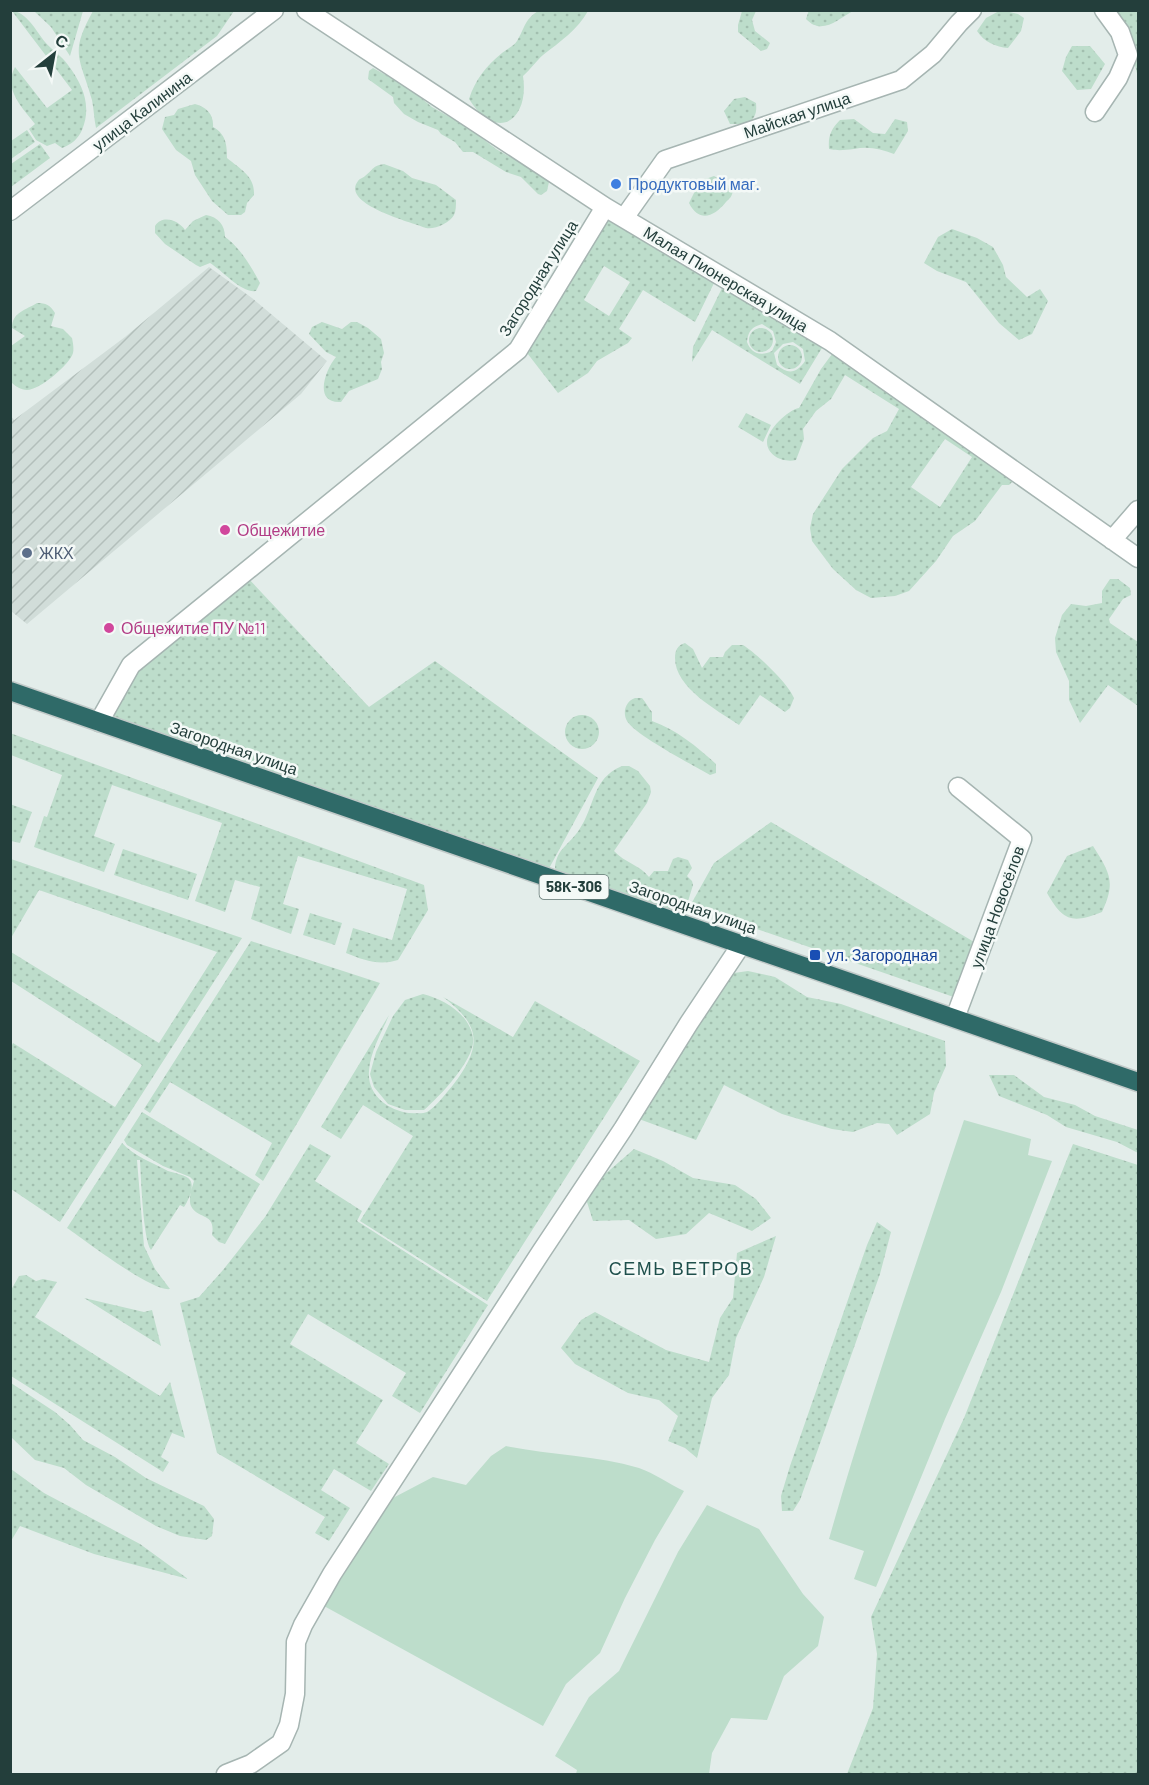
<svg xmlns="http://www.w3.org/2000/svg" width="1149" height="1785" font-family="Barlow,sans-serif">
<defs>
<pattern id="industrial-furrows" width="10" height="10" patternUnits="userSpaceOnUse" patternTransform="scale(1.5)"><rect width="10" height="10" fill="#d1ddd9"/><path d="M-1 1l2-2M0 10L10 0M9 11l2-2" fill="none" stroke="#b3bfbb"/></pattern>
<pattern id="grass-dots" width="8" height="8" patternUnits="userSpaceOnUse" patternTransform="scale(1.5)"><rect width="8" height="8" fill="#bdddcb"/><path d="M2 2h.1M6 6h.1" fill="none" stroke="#a2bfaf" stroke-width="1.8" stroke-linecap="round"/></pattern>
</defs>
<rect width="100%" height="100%" fill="#e3edea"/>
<path fill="url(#industrial-furrows)" d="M209,267L252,298L327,361L301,394L27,624L11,611V416L14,420L125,337Z"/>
<path fill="url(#grass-dots)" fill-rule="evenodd" d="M809,10H853V11C838,19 822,36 806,19Z
M1001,10L1018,14L1024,18L1021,31L1008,48C996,47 984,42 977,31L986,18Z
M12,11C26,11 37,32 45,42C52,50 62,56 68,65C83,85 92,106 82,130C78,139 72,144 62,148L55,143L47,146L36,140L29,129L35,124C22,107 3,89 15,67L47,108L72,90Z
M34,11H83L70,56L51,27Z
M93,11V10L234,11L217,36L96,128C94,119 94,110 92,100C80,57 69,54 93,11Z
M538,11H588C578,29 560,42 543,55C537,60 531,69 523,76C530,121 496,143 469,99C475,80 486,66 502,53C507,49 514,46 517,41C525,28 524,20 538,11Z
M742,11H756L752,20L755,31L770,43L767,49L761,51L738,32V25Z
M1110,11H1138V78L1132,52Z
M1072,46H1090L1105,64L1091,89L1077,90L1062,71L1066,57Z
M373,68L408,87L432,107L469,128L496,149L544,176L549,182L547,191L541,195L538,194L521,177L506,172L473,152H463L455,142L441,134L438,130L418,122L404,114L394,103L393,97L368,79L369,71Z
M745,97L756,103C757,114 755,117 748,124H730L724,111L734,99Z
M195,104C207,107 214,115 213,127C226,134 227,145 227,158C240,169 255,176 254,195L247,203L245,212L241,215H228L212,201L195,175L191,161L176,150L162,129L165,117L174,115L178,109Z
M854,119L873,133L885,134L895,119L907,122L908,131L894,154C881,149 868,146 854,149C844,150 839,151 829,149C828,136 831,129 840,120Z
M27,130L35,142L11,159V141Z
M40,144L50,158L11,187V164Z
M384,164L403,171L412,178L436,185L456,200C456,205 456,211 454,215C450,223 434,230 426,228C411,222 340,204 358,181C360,178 363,178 365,176C374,169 372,166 384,164Z
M714,176L725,182L733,190C732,197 730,198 726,202C714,217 699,223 689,203L700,181Z
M606,213L716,279L695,322L643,290L619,329L632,338L628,343L597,361L588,373L558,393L524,349ZM604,266L630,282L609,316L584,300Z
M206,215C218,217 225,225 225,237C239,246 252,268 260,283L256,291C241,293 223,271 210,263L200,267L196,265L165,244L155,233V226C163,214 179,221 185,230L193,221Z
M952,229L977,238L993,247L1003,265L1006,277L1027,297L1040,289L1048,301L1032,334L1019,340L999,323L966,282L937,271L924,263L938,237Z
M724,284L825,343L800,384L712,330L692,362L693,347ZM762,324L773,331L776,342L772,351C760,357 751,353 747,342C748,331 752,327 762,324ZM793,342L803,349L805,361C797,373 788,375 777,365L774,353L783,344Z
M37,303C46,303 50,305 55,313L51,326L63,329L72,338C73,343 74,348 73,353C70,364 40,390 27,390C21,390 15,386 11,382V346L25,336L12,328C12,312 26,310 37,303Z
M322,322L342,329L351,322H357L368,328L381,339L384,353L381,362L382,369L378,379L349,391L341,402C313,404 325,370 336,357L326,352L309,334L312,327Z
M749 340a12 12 0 1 1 24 0a12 12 0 1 1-24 0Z
M778 357a12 12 0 1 1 24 0a12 12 0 1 1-24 0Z
M835,350L1016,478L1009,485H1002L975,521L953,536L936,561L909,591L895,596L871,598L856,590L833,569L812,541L810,528L813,514L842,469L873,438L887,431L899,409L845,375L831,399L816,411L803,429L804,439L796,460C784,463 767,456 767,442C767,430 788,410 799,408L821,369ZM945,439L972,457L940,507L911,487Z
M746,413L771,425L763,442L738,427Z
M247,577L369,707L435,661L598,778L546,874L105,720L134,667Z
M1110,579H1118L1130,588L1131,595L1123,599L1109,619L1110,623L1138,642V706L1108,685L1080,723L1069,700V681L1056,652L1055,638L1062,615L1071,604L1086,606L1102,603V591Z
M685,643L693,649L702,668L710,657H723L725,652L732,645H743C756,653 788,683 794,698L790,708L785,712L760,695L739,725C717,710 675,688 675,658C675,650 678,645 685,643Z
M635,698H642C646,703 648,707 652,712V721C677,730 696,746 716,764V773L710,775C693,765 635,735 627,721C622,712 626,701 635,698Z
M565 732a17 17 0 1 1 34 0a17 17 0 1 1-34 0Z
M10,733L424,885L428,910L398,960C379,966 363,960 346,953L353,928L392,940L407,889L298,856L283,904L299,909L291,934L251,919L260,887L235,880L225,912L195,901L222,823L112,785L94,836L115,844L104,872L34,847L44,816L47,817L62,775L11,755Z
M622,766H629L638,771L650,786L651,792L647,803L614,851C625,863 640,865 649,877L654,871H668L673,859L678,857L688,860L692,868L687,876L692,881L693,885L685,911L669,910L558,873L555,868C556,849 570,844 579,830C595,807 592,778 622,766Z
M10,804L32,812L20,843L11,841Z
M771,822L986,949L971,1003L690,906L714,863Z
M1093,846C1110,873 1116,882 1102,912C1072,924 1063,921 1047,893L1067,856Z
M123,849L197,874L188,900L114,875Z
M11,859L242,938L60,1222L11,1189V1047L13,1043L115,1107L142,1065L11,981V952L159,1043L217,952L39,890L11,938Z
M310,913L342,923L335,945L303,935Z
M251,941L380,983L263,1181L255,1175L272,1143L170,1082L150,1113L144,1109Z
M748,971L775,977L807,997L841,1004L945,1041L946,1066L934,1093L930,1114L897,1135L889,1124L877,1123L853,1132L832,1129L782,1114L724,1085L696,1140L639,1119L727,974Z
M423,994C443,999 470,1014 473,1038C476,1059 439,1097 424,1110H405L388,1104L374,1087L370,1074L376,1052L393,1016L405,1000Z
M443,997L513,1037L535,1001L640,1061L487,1301L360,1221L413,1136L363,1105L341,1139L321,1127L389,1015C382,1032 370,1052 369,1071C367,1095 388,1110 409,1113C415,1113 423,1114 427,1112C437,1106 446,1093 453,1085C482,1047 482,1026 443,997Z
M989,1075H1014L1044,1097L1075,1105L1095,1116L1138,1130V1153L1117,1142L1066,1127L1047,1115L999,1096Z
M142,1112L260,1184L225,1244L219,1242L212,1235C216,1212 198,1220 191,1206C188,1199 192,1188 194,1181L190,1177L163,1166L127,1145L124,1140Z
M122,1143C134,1156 153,1163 168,1171C174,1173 187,1175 190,1180C195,1187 188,1201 184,1207L180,1205L151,1250C143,1240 141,1177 140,1160H137L144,1246L155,1269L170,1289C152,1292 86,1241 67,1228Z
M310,1144L331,1156L315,1181L362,1211L357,1221L488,1305L420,1413L392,1396L406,1373L308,1314L290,1344L383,1400L356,1443L389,1464L371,1491L334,1469L321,1490L350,1508L329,1541L315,1533L325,1517L217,1453L180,1303L199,1297L223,1270L265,1217Z
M1073,1144L1138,1165V1774H847L873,1708L877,1654L871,1617L964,1418Z
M634,1149L663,1161L693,1178L735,1185L756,1199L771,1218L752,1231L709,1213L686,1234L656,1239L629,1220L593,1221L586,1199L596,1182Z
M877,1222L891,1232L880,1274L800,1500L793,1511H782L781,1496L790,1466L867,1245Z
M776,1236L764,1277L736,1338L729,1375L712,1398L697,1458L685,1448L668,1441L678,1416L659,1400L628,1393L575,1364L561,1348L581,1320L595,1312L666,1350L709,1362L720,1318L733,1298L737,1253Z
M26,1275L36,1281L43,1279L57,1282L35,1317L160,1396L170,1382L185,1438L172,1433L161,1457L169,1462L163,1472L11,1376V1290L19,1276Z
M84,1298L144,1312L152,1310L161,1346Z
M11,1383L55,1412L70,1425L83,1440L115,1457L146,1478L204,1506L214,1519L212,1536L206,1540L180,1536L156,1526L86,1485L64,1468L35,1460L11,1437Z
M11,1469L44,1493L140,1544L188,1579L94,1554L20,1526L11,1541Z"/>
<path fill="#bdddcb" d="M964,1120L1031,1139L1028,1155L1052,1161L1001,1292L945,1419L876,1587L854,1579L864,1551L829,1539C869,1398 918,1259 964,1120Z
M506,1446C550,1455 596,1455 639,1468C654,1473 669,1484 684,1491L655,1540L625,1598L600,1653L566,1684L543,1726L324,1606L391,1499L433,1477L466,1485L491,1456Z
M707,1505L759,1529L803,1594L824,1617L818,1646L784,1676L767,1720L731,1718L712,1753L709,1774H576L577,1770L555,1756L589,1697L619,1671L678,1552Z"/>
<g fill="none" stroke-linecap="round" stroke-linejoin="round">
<defs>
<path id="minor" d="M306,10L605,207L830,341L1138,558
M1095,112L1118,78L1128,55L1120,32L1104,10
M10,211L274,10
M624,218L665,160L901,80L933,54L959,23L972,10
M1112,540L1138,510
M99,722L131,665L518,350L605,207
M955,1018L1022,839L958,787
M226,1774L251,1764L281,1743L289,1725L295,1694L296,1642L303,1625L332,1574L541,1252L623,1129L689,1023L741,945"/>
<path id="highway" d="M10,691L1138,1082"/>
</defs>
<use href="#minor" stroke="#a6b5b2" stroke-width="21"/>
<use href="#highway" stroke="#c1c9c8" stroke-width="21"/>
<use href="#minor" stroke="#fff" stroke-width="18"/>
<use href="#highway" stroke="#2f6a68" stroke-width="18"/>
</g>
<circle fill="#3f7fe0" stroke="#f4f9f7" stroke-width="2" cx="616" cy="184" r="6"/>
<g fill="#d1479c" stroke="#f4f9f7" stroke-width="2">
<circle cx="225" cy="530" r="6"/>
<circle cx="109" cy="628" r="6"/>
</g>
<circle fill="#5c6f8a" stroke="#f4f9f7" stroke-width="2" cx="27" cy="553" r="6"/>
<rect fill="#1a4fb4" stroke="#f4f9f7" stroke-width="2" x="809" y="949" width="12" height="12" rx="3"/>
<g text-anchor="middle" stroke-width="5" stroke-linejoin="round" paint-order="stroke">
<rect fill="#f4f9f7" stroke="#627673" stroke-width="1.5" x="539.5" y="875" width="69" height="24" rx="4.5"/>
<g font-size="15" font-weight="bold" fill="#233e3b">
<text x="574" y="892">58К-306</text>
</g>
<g font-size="16" fill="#233e3b" stroke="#f4f9f7">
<text transform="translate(142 111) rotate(-37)" y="6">улица Калинина</text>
<text transform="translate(797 115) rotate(-19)" y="6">Майская улица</text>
<text transform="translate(538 278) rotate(-58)" y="6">Загородная улица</text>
<text transform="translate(726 279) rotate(31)" y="6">Малая Пионерская улица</text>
<text transform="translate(234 748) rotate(19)" y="6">Загородная улица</text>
<text transform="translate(693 907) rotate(19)" y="6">Загородная улица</text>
<text transform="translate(997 907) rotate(-70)" y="6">улица Новосёлов</text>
</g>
<g font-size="16" fill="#366cbe" stroke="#f4f9f7" text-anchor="start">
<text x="628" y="190">Продуктовый маг.</text>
</g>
<g font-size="16" fill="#b23c85" stroke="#f4f9f7" text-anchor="start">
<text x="237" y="536">Общежитие</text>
<text x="121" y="634">Общежитие ПУ №11</text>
</g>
<g font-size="16" fill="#4e5e75" stroke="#f4f9f7" text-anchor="start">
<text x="39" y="559">ЖКХ</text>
</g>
<g font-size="16" fill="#164399" stroke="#f4f9f7" text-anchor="start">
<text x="827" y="961">ул. Загородная</text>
</g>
<g font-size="18" letter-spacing="1.5" fill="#1f504c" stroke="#f4f9f7">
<text x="681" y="1275">СЕМЬ ВЕТРОВ</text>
</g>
</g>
<rect width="1149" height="1785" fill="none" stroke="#233e3b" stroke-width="24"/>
<g transform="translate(54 54) rotate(31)" stroke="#f4f9f7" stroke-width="4.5" paint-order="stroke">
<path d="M0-4.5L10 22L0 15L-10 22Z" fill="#233e3b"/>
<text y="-9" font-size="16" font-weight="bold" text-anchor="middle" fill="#233e3b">С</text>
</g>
</svg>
